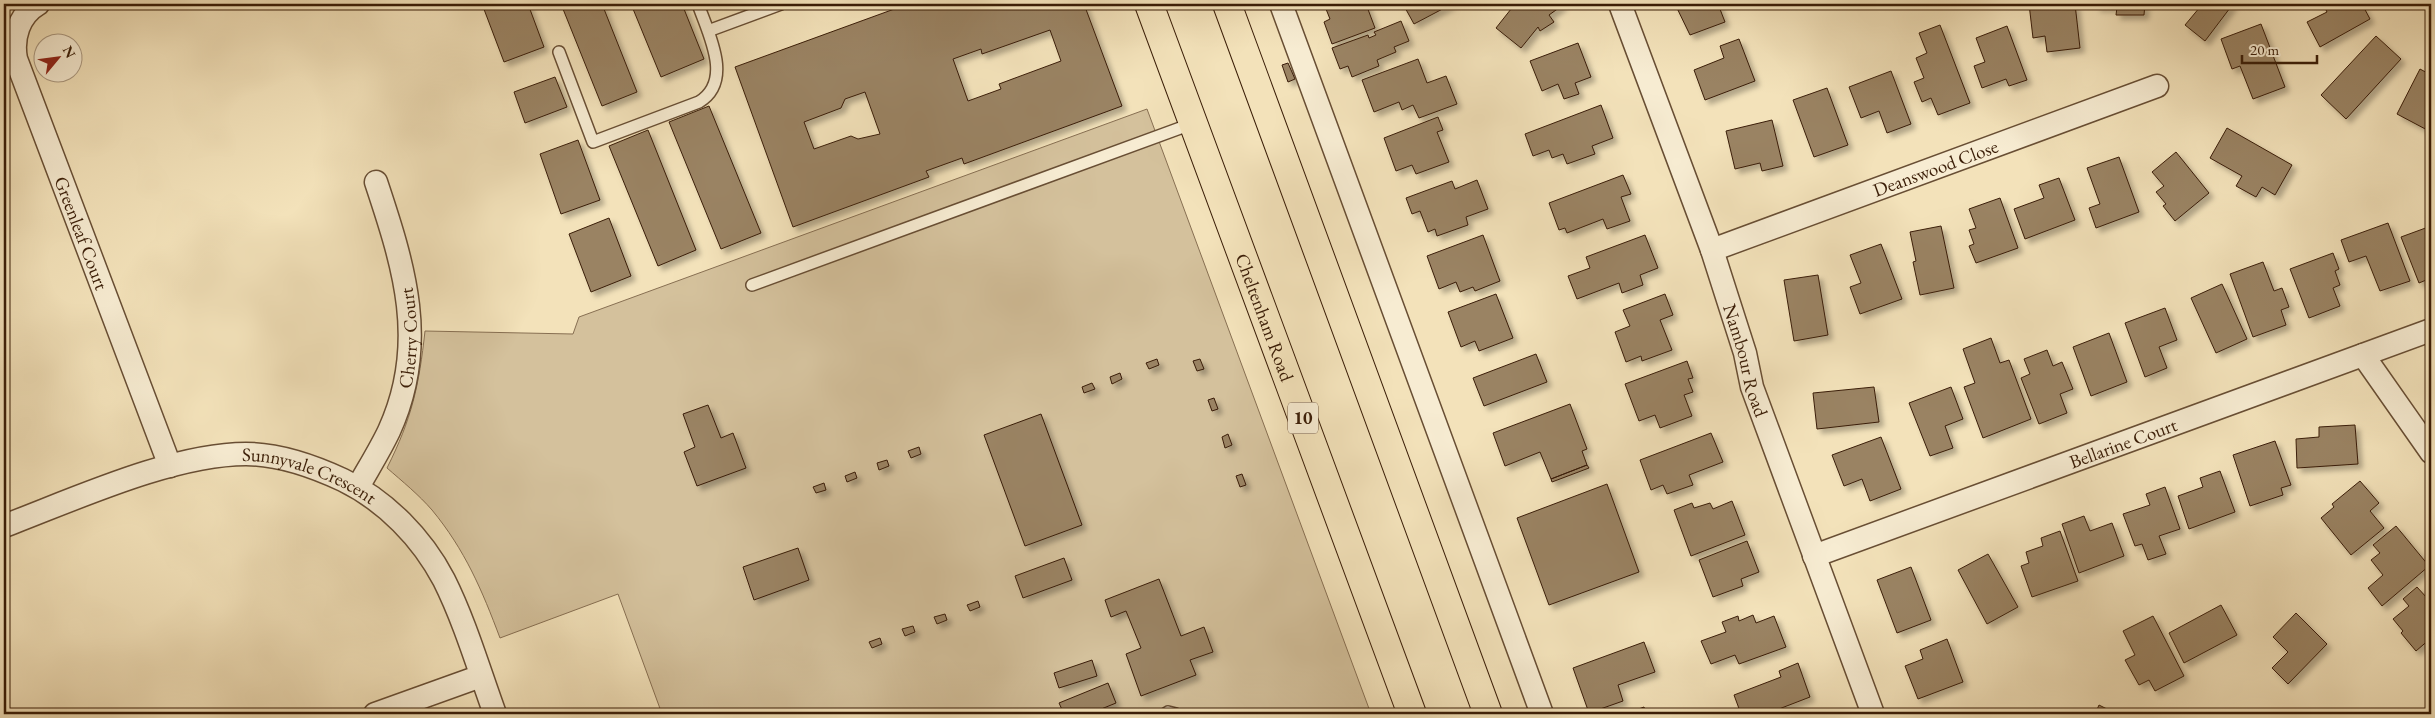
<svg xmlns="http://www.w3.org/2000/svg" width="2435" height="718" font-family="'EB Garamond',serif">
<defs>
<filter id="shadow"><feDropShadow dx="4.5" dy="4.5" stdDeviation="2.5" flood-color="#0004"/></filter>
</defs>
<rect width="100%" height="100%" fill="#f3e2ba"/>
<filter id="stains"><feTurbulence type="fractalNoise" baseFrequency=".004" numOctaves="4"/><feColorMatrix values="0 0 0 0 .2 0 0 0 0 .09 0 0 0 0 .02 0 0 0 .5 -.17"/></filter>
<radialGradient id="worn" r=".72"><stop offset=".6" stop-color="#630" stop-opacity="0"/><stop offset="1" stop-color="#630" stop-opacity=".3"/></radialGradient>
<path fill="#d4c19c" stroke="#876f52" d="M1147,109L1371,714H662L618,594L500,638C482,590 465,550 432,510C419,495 402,481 387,468C412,418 419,386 425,331L573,334L579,317Z"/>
<path fill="#9a8364" stroke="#3a1d07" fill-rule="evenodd" filter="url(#shadow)" d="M482,4H528L544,47L504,62Z
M561,4H602L637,92L602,106Z
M631,4H682L704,59L661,77Z
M908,4H1084L1122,106L964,164L962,158L926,171L929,177L793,227L735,67ZM1050,30L1061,61L999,84L1001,89L968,101L953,59L981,49L982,54ZM865,92L880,134L858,139L851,136L814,149L804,122L841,108L845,99Z
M1340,4H1366L1375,28L1332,44L1324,22L1330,19L1326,9Z
M1403,4H1452L1414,24Z
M1515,4H1562L1563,5L1549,15L1554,22L1540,31L1538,27L1521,48L1496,28Z
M1675,4H1718L1725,22L1690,35Z
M2029,4H2075L2080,48L2047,52L2045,36L2033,38Z
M2096,4H2145L2144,15H2116L2117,7H2096Z
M2196,4H2233L2205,41L2185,25L2200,7Z
M2323,4H2362L2370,19L2320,47L2307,22L2327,12Z
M1401,21L1409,41L1394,47L1396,52L1377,60L1379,66L1352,77L1348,66L1340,69L1332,48L1368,35L1369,38L1376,35L1374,32Z
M2261,24L2285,87L2253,99L2240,66L2232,69L2221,39Z
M1940,25L1970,103L1938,115L1931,98L1922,102L1914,82L1924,78L1916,58L1927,53L1919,33Z
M2007,26L2027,80L2009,86L2006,79L1982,88L1974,66L1985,62L1976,38Z
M2376,36L2401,59L2346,119L2321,95Z
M1739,39L1755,81L1705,100L1694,70L1724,58L1720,46Z
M1578,43L1591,77L1575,83L1579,94L1564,99L1558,84L1542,91L1530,61Z
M1418,59L1427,83L1446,76L1457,104L1419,118L1413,105L1402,110L1399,102L1374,112L1362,80Z
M1288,63L1295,79L1288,82L1282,65Z
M2420,69L2431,75V132L2397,114Z
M1891,71L1911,124L1887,133L1879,111L1861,118L1849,87Z
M555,77L567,107L525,123L514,92Z
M1827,88L1848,145L1814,157L1793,100Z
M1601,105L1613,138L1592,146L1595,154L1567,164L1563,154L1552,158L1549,150L1533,156L1525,134Z
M709,106L761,233L721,249L669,122Z
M1438,117L1443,130L1437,132L1449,162L1416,174L1412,165L1396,171L1384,138Z
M1772,120L1783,166L1762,171L1760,163L1735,169L1726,131Z
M2227,128L2292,165L2275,195L2262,187L2256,197L2236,186L2242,176L2210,158Z
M648,130L696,250L658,266L609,146Z
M578,140L600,200L561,214L540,154Z
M2176,152L2209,193L2175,221L2163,206L2166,204L2156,192L2164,186L2152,172Z
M2119,157L2139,212L2096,228L2089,208L2100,204L2087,168Z
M1623,175L1631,194L1621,197L1630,221L1607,229L1603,219L1567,233L1565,228L1559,230L1549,203Z
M2059,178L2075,220L2025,239L2014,209L2044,198L2039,185Z
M1477,180L1488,209L1466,217L1468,225L1437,236L1435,229L1428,232L1420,211L1412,214L1406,198L1452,181L1455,189Z
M2000,198L2018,248L1976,263L1969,246L1974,244L1969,230L1976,228L1969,209Z
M609,218L631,276L591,292L569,234Z
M2388,223L2410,281L2380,291L2366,256L2349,262L2341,240Z
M1941,226L1954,288L1920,295L1913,262L1916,261L1910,232Z
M2431,226V278L2419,283L2401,237Z
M1483,235L1500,281L1475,291L1473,287L1460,292L1456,282L1439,289L1427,256Z
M1645,235L1658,268L1640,275L1643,285L1622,293L1619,283L1577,299L1568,276L1590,268L1586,257Z
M1881,244L1902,299L1860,314L1850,287L1861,283L1850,255Z
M2333,253L2339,269L2335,271L2340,285L2333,288L2340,306L2309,318L2290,269Z
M2263,262L2274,291L2282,288L2289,307L2281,310L2286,325L2253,337L2230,274Z
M1818,275L1828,335L1794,341L1784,280Z
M2222,284L2247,339L2216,353L2191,298Z
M1496,294L1513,338L1479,351L1475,341L1461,347L1448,312Z
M1665,294L1673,315L1660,320L1672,350L1642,361L1641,356L1626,362L1615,332L1630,326L1623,310Z
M2165,308L2177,340L2159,347L2167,368L2145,377L2125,323Z
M2109,333L2127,382L2091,396L2073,347Z
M1991,338L2000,363L2009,360L2031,419L1983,438L1964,387L1975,383L1963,349Z
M2047,350L2053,366L2062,362L2073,389L2060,394L2067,413L2039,424L2021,378L2030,374L2024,359Z
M1536,354L1547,382L1484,406L1473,378Z
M1157,359L1159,365L1149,369L1146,363Z
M1200,359L1204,369L1197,371L1193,361Z
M1687,361L1693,378L1688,379L1693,392L1684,395L1692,416L1660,428L1655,415L1639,421L1625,384Z
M1120,373L1122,379L1112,384L1110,377Z
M1092,383L1095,389L1084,393L1082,387Z
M1874,387L1879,422L1817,429L1813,393Z
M1951,387L1963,419L1945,426L1953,448L1930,456L1909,403Z
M1214,398L1218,409L1212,411L1208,400Z
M1570,404L1587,449L1582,451L1587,465L1551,479L1540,452L1505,466L1493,433Z
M708,405L721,438L733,433L746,468L697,486L684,452L695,447L683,414Z
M1041,414L1082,525L1025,546L984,435Z
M2355,425L2358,464L2297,468L2296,439L2319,437V427Z
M1711,433L1723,462L1689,475L1693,485L1667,494L1663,485L1651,490L1640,460Z
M1228,434L1232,445L1225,448L1222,437Z
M1881,437L1901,489L1870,501L1862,479L1844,486L1832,455Z
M2275,441L2291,485L2281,488L2283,495L2250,506L2233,455Z
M919,447L921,454L911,458L908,451Z
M887,460L889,466L879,470L877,463Z
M1587,465L1589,468L1552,482L1551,479Z
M2220,471L2235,512L2189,529L2178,496L2203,487L2200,478Z
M855,472L857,478L847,482L845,476Z
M1242,474L1246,485L1240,487L1236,476Z
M2360,481L2379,503L2370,511L2384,528L2351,555L2321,518L2334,507L2332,504Z
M824,483L826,490L816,493L813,487Z
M1607,484L1639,572L1549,605L1517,518Z
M2165,487L2180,529L2159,536L2166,554L2148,560L2142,544L2135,546L2123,514L2150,505L2146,494Z
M1732,501L1745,535L1691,556L1674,510L1692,503L1694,508L1710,503L1713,509Z
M2084,516L2090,531L2112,523L2124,556L2079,573L2062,524Z
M2396,526L2429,566L2382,606L2368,588L2383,575L2371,560L2380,553L2373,545Z
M2060,531L2078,581L2032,597L2021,566L2029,563L2026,552L2043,546L2041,538Z
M1747,541L1759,572L1741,579L1743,586L1713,597L1699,560Z
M798,548L809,580L754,600L743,567Z
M1988,554L2018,607L1987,624L1958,570Z
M1064,558L1072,580L1023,598L1015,576Z
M1911,567L1931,620L1897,633L1877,580Z
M1159,579L1181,636L1204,627L1213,652L1190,660L1196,675L1141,696L1126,654L1141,648L1126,611L1111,617L1105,600Z
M2417,587L2427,598L2431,594V638L2416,651L2401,633L2403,631L2393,619L2409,606L2403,599Z
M978,601L980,607L970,611L967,605Z
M2221,605L2237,635L2184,663L2169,633Z
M2296,613L2327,644L2288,684L2272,668L2288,652L2273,637Z
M945,614L947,620L937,624L934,617Z
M1753,615L1756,623L1774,616L1786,647L1739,664L1735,655L1711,664L1701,641L1726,632L1722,622L1738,616L1739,621Z
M2153,616L2184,676L2155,691L2149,680L2139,685L2125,660L2135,655L2123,631Z
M913,626L915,632L905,636L902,629Z
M880,638L882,644L872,648L869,642Z
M1947,639L1963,682L1918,699L1905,666L1923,659L1920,650Z
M1644,642L1655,672L1618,685L1623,701L1589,713L1573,668Z
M1092,660L1097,676L1059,688L1054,673Z
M1798,663L1810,697L1766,714H1741L1734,695L1781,677L1779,671Z
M1108,683L1116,703L1089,714H1064L1059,703Z
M2099,705L2117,714H2095Z
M1644,707L1647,714H1625Z"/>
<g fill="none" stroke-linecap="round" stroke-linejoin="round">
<defs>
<path id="lane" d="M708,31L781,4
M559,52L593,142L699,102C734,81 708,33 698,4
M752,285L1194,123
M1165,714L1168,712L1176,714"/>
<g id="street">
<path id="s1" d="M38,4C19,15 12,38 16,59L170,466"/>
<path d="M1281,4L1542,714"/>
<path id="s2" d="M1620,4L1712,250L1745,353L1752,387L1873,714"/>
<path id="s3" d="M1712,250L2157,86"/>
<path d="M2363,355L2431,452"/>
<path id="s4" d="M358,487C368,469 380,450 389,431C429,344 404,266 376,182"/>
<path id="s5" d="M4,526C73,500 172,454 246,454C280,454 313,466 343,480C386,501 422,538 444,580C465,622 479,670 495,714"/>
<path id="s6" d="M1814,556L2431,330"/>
<path d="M375,714L481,676"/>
</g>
<g id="primary">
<path id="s7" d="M1149,4L1412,714"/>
<path d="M1227,4L1488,714"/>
</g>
</defs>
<use href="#lane" stroke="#684e34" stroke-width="14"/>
<use href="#street" stroke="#684e34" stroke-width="25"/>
<use href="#primary" stroke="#3a1d07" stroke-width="30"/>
<use href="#lane" stroke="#f7ecd2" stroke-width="11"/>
<use href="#street" stroke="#f7ecd2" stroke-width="22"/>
<use href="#primary" stroke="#f3e2ba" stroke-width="28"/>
</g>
<g text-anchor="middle" stroke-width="4" stroke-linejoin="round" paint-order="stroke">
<rect fill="#f7ecd2" stroke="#735b44" stroke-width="1" x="1288" y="402.5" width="30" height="31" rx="4"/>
<g font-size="18" font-weight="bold" fill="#3a1d07">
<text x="1303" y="424">10</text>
</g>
<g font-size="19" fill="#3a1d07" stroke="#f7ecd2">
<text dy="7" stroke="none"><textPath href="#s3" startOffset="238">Deanswood Close</textPath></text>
<text dy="7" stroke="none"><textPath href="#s1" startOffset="249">Greenleaf Court</textPath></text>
<text dy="7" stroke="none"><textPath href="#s7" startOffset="334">Cheltenham Road</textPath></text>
<text dy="7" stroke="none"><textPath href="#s4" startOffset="160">Cherry Court</textPath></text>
<text dy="7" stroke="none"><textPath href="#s2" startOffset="378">Nambour Road</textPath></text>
<text dy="7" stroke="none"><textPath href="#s6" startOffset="329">Bellarine Court</textPath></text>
<text dy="7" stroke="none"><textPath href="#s5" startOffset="321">Sunnyvale Crescent</textPath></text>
</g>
</g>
<rect width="2435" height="718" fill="none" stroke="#f3e2ba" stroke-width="20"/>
<rect x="5" y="5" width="2425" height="708" fill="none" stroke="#3a1d07" stroke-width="2.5"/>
<rect x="10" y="10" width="2415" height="698" fill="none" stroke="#3a1d07"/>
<g transform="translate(58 58) rotate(61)"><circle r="24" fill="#f7ecd2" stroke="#ab9981"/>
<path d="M0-4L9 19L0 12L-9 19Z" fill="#8f2418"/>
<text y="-8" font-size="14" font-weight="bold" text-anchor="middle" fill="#3a1d07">N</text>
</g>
<path d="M2242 55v8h75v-8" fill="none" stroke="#3a1d07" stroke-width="2.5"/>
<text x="2250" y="55" font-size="15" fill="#3a1d07" stroke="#f7ecd2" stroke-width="4" paint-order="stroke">20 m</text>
<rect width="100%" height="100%" filter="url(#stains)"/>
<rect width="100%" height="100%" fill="url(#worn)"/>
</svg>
